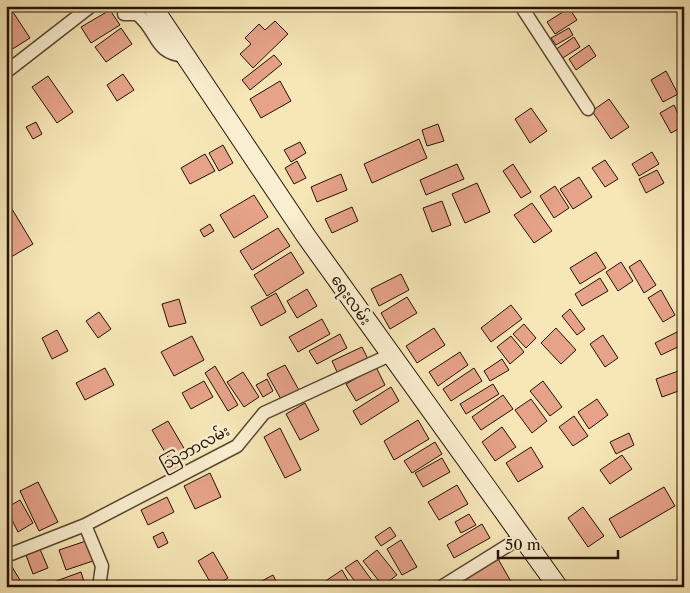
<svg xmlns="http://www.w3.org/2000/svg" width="690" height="593" font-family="'Libre Caslon Text','Noto Sans Myanmar',serif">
<rect width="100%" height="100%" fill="#f7e7b7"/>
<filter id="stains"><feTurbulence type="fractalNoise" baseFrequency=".004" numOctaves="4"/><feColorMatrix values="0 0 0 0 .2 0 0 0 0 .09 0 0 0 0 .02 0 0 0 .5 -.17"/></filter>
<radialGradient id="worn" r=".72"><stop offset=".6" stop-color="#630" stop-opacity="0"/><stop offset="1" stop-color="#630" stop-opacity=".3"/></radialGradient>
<path fill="#e6a389" stroke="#251200" d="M6,6H9L30,38L6,53Z
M569,8L577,20L555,34L547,22Z
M110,10L120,25L91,43L81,27Z
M275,21L288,34L253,68L240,54L251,44L245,38L259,24L265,30Z
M121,28L132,44L106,62L95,47Z
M569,28L573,35L556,45L551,38Z
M574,37L580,47L558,61L552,52Z
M589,45L596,56L576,70L569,59Z
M274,55L282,64L250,90L242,80Z
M666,71L678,94L663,102L651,80Z
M123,74L134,90L117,101L107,85Z
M48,76L73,112L57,123L32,87Z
M280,81L291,101L261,118L250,99Z
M609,99L629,127L611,139L592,111Z
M674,105L684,126L671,133L660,113Z
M531,108L547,131L530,143L515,119Z
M36,122L42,134L33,139L26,127Z
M438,124L444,141L427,146L422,130Z
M419,139L427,158L372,183L364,164Z
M300,142L306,153L291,162L284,150Z
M223,145L233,163L219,171L209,153Z
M652,152L659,164L639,176L632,164Z
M205,154L215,171L190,184L181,168Z
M605,160L618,179L605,187L592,168Z
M297,161L306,178L294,184L285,168Z
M457,164L464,179L426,195L420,180Z
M513,164L531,192L521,198L503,171Z
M657,170L664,183L646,193L639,179Z
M341,174L347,190L317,202L311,187Z
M579,177L592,197L573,209L560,189Z
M477,183L490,212L465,223L452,194Z
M555,186L569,208L554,218L540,196Z
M254,195L268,217L234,238L220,215Z
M6,199L33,244L6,260Z
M442,201L451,225L432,232L423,208Z
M532,203L552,231L534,243L514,215Z
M352,207L358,221L332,233L325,219Z
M210,224L214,231L204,237L200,230Z
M278,228L290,246L252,270L240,251Z
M291,252L304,273L267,296L254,275Z
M596,252L606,268L580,284L570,268Z
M640,260L656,285L644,293L629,267Z
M621,262L633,281L618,291L606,272Z
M401,274L409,290L379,306L371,289Z
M600,278L608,291L582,306L575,294Z
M307,289L317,306L297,318L287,301Z
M661,290L675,315L663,322L648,298Z
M276,293L286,312L261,326L251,307Z
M407,297L417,313L390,329L381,313Z
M179,299L186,323L169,327L162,304Z
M511,305L522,319L491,342L481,328Z
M570,309L585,329L577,335L562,316Z
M99,312L111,329L98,338L86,321Z
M322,319L330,334L298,352L289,337Z
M524,324L536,338L526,348L513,334Z
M434,328L445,345L417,363L406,346Z
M556,328L576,350L561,364L541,343Z
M57,330L68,351L52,359L42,338Z
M679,331L684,344L661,355L655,343Z
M340,334L347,348L317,364L309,351Z
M603,335L618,358L605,367L590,344Z
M192,336L204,360L174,376L161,352Z
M511,336L524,352L510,364L497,347Z
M362,347L368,359L338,374L332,361Z
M460,352L468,365L438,386L429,372Z
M502,359L509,370L490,381L484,371Z
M285,365L300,392L282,401L267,374Z
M215,366L238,405L228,411L205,373Z
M376,367L385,385L356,401L346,384Z
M105,368L114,385L85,400L76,383Z
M474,368L482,381L451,401L443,389Z
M684,369V389L662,397L656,379Z
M243,372L259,397L244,407L227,382Z
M267,379L273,391L263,397L256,385Z
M204,381L213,397L191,409L182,393Z
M543,381L562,407L550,416L530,391Z
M493,384L499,394L466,414L460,404Z
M391,387L399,401L361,425L353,411Z
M503,395L513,409L481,430L472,417Z
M531,399L547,421L532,433L515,410Z
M597,399L608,415L589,429L578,412Z
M305,403L319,430L300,440L286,414Z
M574,416L588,436L573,446L559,427Z
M418,420L429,439L394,460L384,441Z
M168,421L185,450L169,459L152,430Z
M502,427L516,447L495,461L482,442Z
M280,428L301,470L285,478L264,437Z
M629,433L634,445L616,454L610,442Z
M435,442L442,454L412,473L404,461Z
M531,447L543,467L518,482L506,463Z
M622,455L632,469L610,484L600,470Z
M180,457L191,476L175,486L164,467Z
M442,458L450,472L423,487L415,473Z
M210,473L221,497L195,509L184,486Z
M38,482L58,522L39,531L20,491Z
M457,485L468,504L439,520L428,502Z
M664,487L675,506L620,538L609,519Z
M167,497L174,512L148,525L141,510Z
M20,500L33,523L18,532L6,508Z
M583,507L604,536L588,547L568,518Z
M469,514L476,525L461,533L455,522Z
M482,524L490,538L454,558L447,545Z
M390,527L396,536L381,546L375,537Z
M163,532L168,543L158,548L153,537Z
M401,540L417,567L402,575L387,549Z
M86,541L93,561L66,570L59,550Z
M40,549L48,568L33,574L26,555Z
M377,550L397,575L383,586L363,561Z
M213,552L228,578L213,587L198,561Z
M497,557L514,587H445Z
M357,560L376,586L374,587H359L345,568Z
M9,562L20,580L6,587V564Z
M342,570L352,587H327L324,582Z
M81,572L85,585L49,587L48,584Z
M273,575L279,587H260L258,583Z
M684,578V587H661Z"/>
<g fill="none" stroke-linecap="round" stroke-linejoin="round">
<defs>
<path id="street" d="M521,6L588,109
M124,14H137C159,31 153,54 186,56
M6,72L91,6
M85,525L102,566L99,587
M6,556L85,525L237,446L264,413L390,355
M441,587L523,536"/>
<path id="secondary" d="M152,6L306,236L558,587"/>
</defs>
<use href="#street" stroke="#5a472e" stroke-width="15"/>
<use href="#secondary" stroke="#251200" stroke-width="21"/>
<use href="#street" stroke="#faefd0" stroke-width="12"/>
<use href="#secondary" stroke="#faefd0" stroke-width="19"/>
</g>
<g text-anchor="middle" stroke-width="5" stroke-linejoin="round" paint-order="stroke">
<g font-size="15" fill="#251200" stroke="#faefd0">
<text transform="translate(351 300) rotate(55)" y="5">ရေးလမ်း</text>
<text transform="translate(195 448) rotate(-29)" y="5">သြဘာလမ်း</text>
</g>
</g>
<rect width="690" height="593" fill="none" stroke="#f7e7b7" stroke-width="25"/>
<rect x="8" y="8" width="675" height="578" fill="none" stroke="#251200" stroke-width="2.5"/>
<rect x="12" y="12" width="665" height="568" fill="none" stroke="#251200"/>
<path d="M498 550v8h120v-8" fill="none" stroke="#251200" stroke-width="2.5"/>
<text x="505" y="550" font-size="15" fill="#251200" stroke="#faefd0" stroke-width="4" paint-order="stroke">50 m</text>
<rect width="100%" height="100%" filter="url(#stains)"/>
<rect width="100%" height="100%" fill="url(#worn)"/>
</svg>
